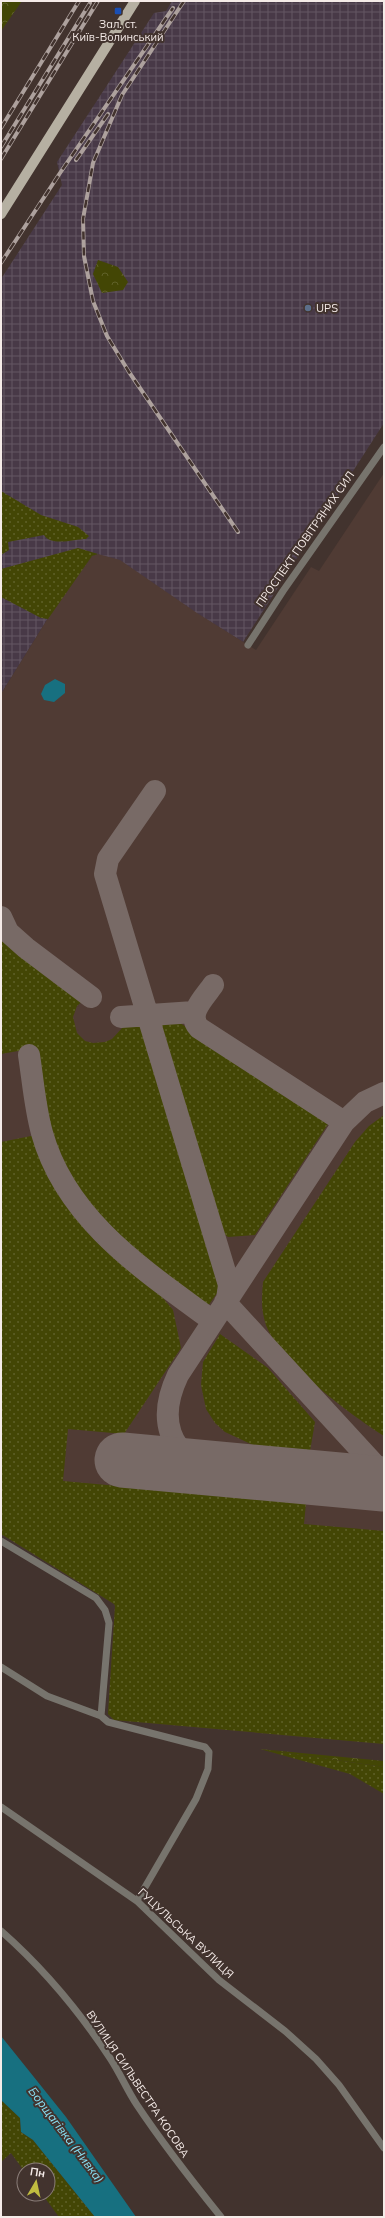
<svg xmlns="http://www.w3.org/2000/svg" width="385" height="2218" font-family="Mulish,sans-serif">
<defs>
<pattern id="industrial-grid" width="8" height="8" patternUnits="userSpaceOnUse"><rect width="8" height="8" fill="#483947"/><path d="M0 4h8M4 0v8" fill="none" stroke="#635662"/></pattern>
<pattern id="grass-dots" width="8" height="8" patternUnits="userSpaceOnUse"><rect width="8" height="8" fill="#434605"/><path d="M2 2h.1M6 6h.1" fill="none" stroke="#5f6129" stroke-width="1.8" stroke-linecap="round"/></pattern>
<pattern id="forest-crowns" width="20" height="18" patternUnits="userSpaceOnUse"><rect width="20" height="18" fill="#434605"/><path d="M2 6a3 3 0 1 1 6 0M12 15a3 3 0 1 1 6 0" fill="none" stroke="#5f6129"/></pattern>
</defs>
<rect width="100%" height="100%" fill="#42332e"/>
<path fill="url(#industrial-grid)" d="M172,1H384V423L243,642L98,554L92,556L50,615L1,694V279L62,185L57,162L154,13L166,11Z"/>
<path fill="#503b34" d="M384,473V1744L114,1720L108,1714L115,1606L114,1604L1,1534V694L50,615L92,556L98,554L120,560L197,613L256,650L311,567L319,571Z"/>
<path fill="url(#grass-dots)" d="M1,491L41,515L78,527L89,536L86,539C75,539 51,547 44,535L8,542L9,550L1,555Z
M78,548L98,554L92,556L48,619L41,618L1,597V569Z
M1,927C12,951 63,982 86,998L77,1006L73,1017L77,1033L85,1041L93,1043L105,1042L112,1039L123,1027L141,1024L220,1289L208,1306C135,1256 68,1209 46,1117C41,1095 39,1071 35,1048L1,1054Z
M177,1021L330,1121L255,1235L228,1237L221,1231L159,1022Z
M384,1115V1436C350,1414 272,1358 264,1318C261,1306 262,1294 263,1282L355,1142L369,1126Z
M36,1135L51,1174L66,1199L85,1225L110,1251L152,1285L173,1310L181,1348L124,1434L68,1429L63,1481L306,1503L304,1524L384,1531V1744L114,1720L108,1714L115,1606L114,1604L1,1534V1142Z
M220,1334L268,1368L315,1422L310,1451L253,1445L225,1432L215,1423L206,1409L201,1385L203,1362Z
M260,1749L384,1767V1794L350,1774Z
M1,2100L20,2118L21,2132L33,2140L95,2217H59L42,2194H48V2170L24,2171L11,2153L1,2162Z"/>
<path fill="url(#forest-crowns)" d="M1,1H22L1,31Z
M98,260L118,267L128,282L123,290L102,293L93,274Z
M260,1749L384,1761V1767Z"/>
<path fill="#177080" d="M55,679L65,684V693L54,702L44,700L41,694L45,685Z
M1,2036L66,2117L136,2217H95L33,2140L21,2132L20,2118L1,2100Z"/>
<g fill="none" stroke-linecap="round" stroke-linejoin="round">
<path stroke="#786a66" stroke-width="22" d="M155,791L108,859L105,874L229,1285L227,1299
M1,917L8,932L26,948L91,997
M213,985C205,997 186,1014 199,1028L344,1122
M121,1017L194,1012
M29,1055C33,1081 35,1108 42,1133C66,1220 145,1271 213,1321
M225,1302L384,1475
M216,1468C166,1457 158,1417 178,1375L344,1122L365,1102L384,1093"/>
<path stroke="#786a66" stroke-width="55" d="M122,1460L384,1484"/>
<path stroke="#77746d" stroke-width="7" d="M248,645L283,591L384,447
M1,1541L96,1598L105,1610L109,1623L101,1716
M1,1667L47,1696L101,1716L108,1722L197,1745L205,1747L209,1752L208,1769L196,1799L137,1901
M1,1807L137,1901L219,1980L285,2031L316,2059L339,2085L384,2148
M1,1931C43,1968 79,2011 110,2058C120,2073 127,2090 137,2105C163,2144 192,2181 221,2217"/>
<path stroke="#b6b0a2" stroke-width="10" d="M1,214L135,1"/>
<defs>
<path id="rail" d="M184,1L122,95L93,163L83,219L84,256L93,301L107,336L129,372L238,532
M1,128L79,1
M1,147L90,3
M1,159L98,1
M76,160L108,114
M1,263L60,173L173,8"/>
</defs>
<use href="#rail" stroke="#ada19d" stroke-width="4"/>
<use href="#rail" stroke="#42332e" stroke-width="2.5" stroke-dasharray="8" stroke-linecap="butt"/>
</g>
<rect fill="#1a4fb4" stroke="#42332e" stroke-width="1.5" x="114" y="7" width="8" height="8" rx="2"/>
<circle fill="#5c6f8a" stroke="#42332e" stroke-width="1.5" cx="308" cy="308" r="4"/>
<g text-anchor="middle" stroke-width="4" stroke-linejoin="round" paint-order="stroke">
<g font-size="11" fill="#f5ebe8" stroke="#42332e">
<text x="118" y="28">Зал. ст.<tspan x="118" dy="13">Київ-Волинський</tspan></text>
<text x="316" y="312" text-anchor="start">UPS</text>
</g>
<g font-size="11" fill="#f5ebe8" stroke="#42332e">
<text transform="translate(305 539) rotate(-55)" y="4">ПРОСПЕКТ ПОВІТРЯНИХ СИЛ</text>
<text transform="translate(186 1933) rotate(43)" y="4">ГУЦУЛЬСЬКА ВУЛИЦЯ</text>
<text transform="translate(138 2084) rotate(56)" y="4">ВУЛИЦЯ СИЛЬВЕСТРА КОСОВА</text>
</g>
<g font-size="12" font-style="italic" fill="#8ae3f7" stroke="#42332e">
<text transform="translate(66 2135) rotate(53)" y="4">Борщагівка (Нивка)</text>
</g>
</g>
<rect width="385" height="2218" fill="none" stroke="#f5ebe8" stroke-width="4"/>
<g transform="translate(36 2182) rotate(9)"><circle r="19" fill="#42332e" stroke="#8a7d78"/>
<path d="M0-3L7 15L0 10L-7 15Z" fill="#c1bd40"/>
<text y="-6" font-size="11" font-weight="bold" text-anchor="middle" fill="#f5ebe8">Пн</text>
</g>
</svg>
